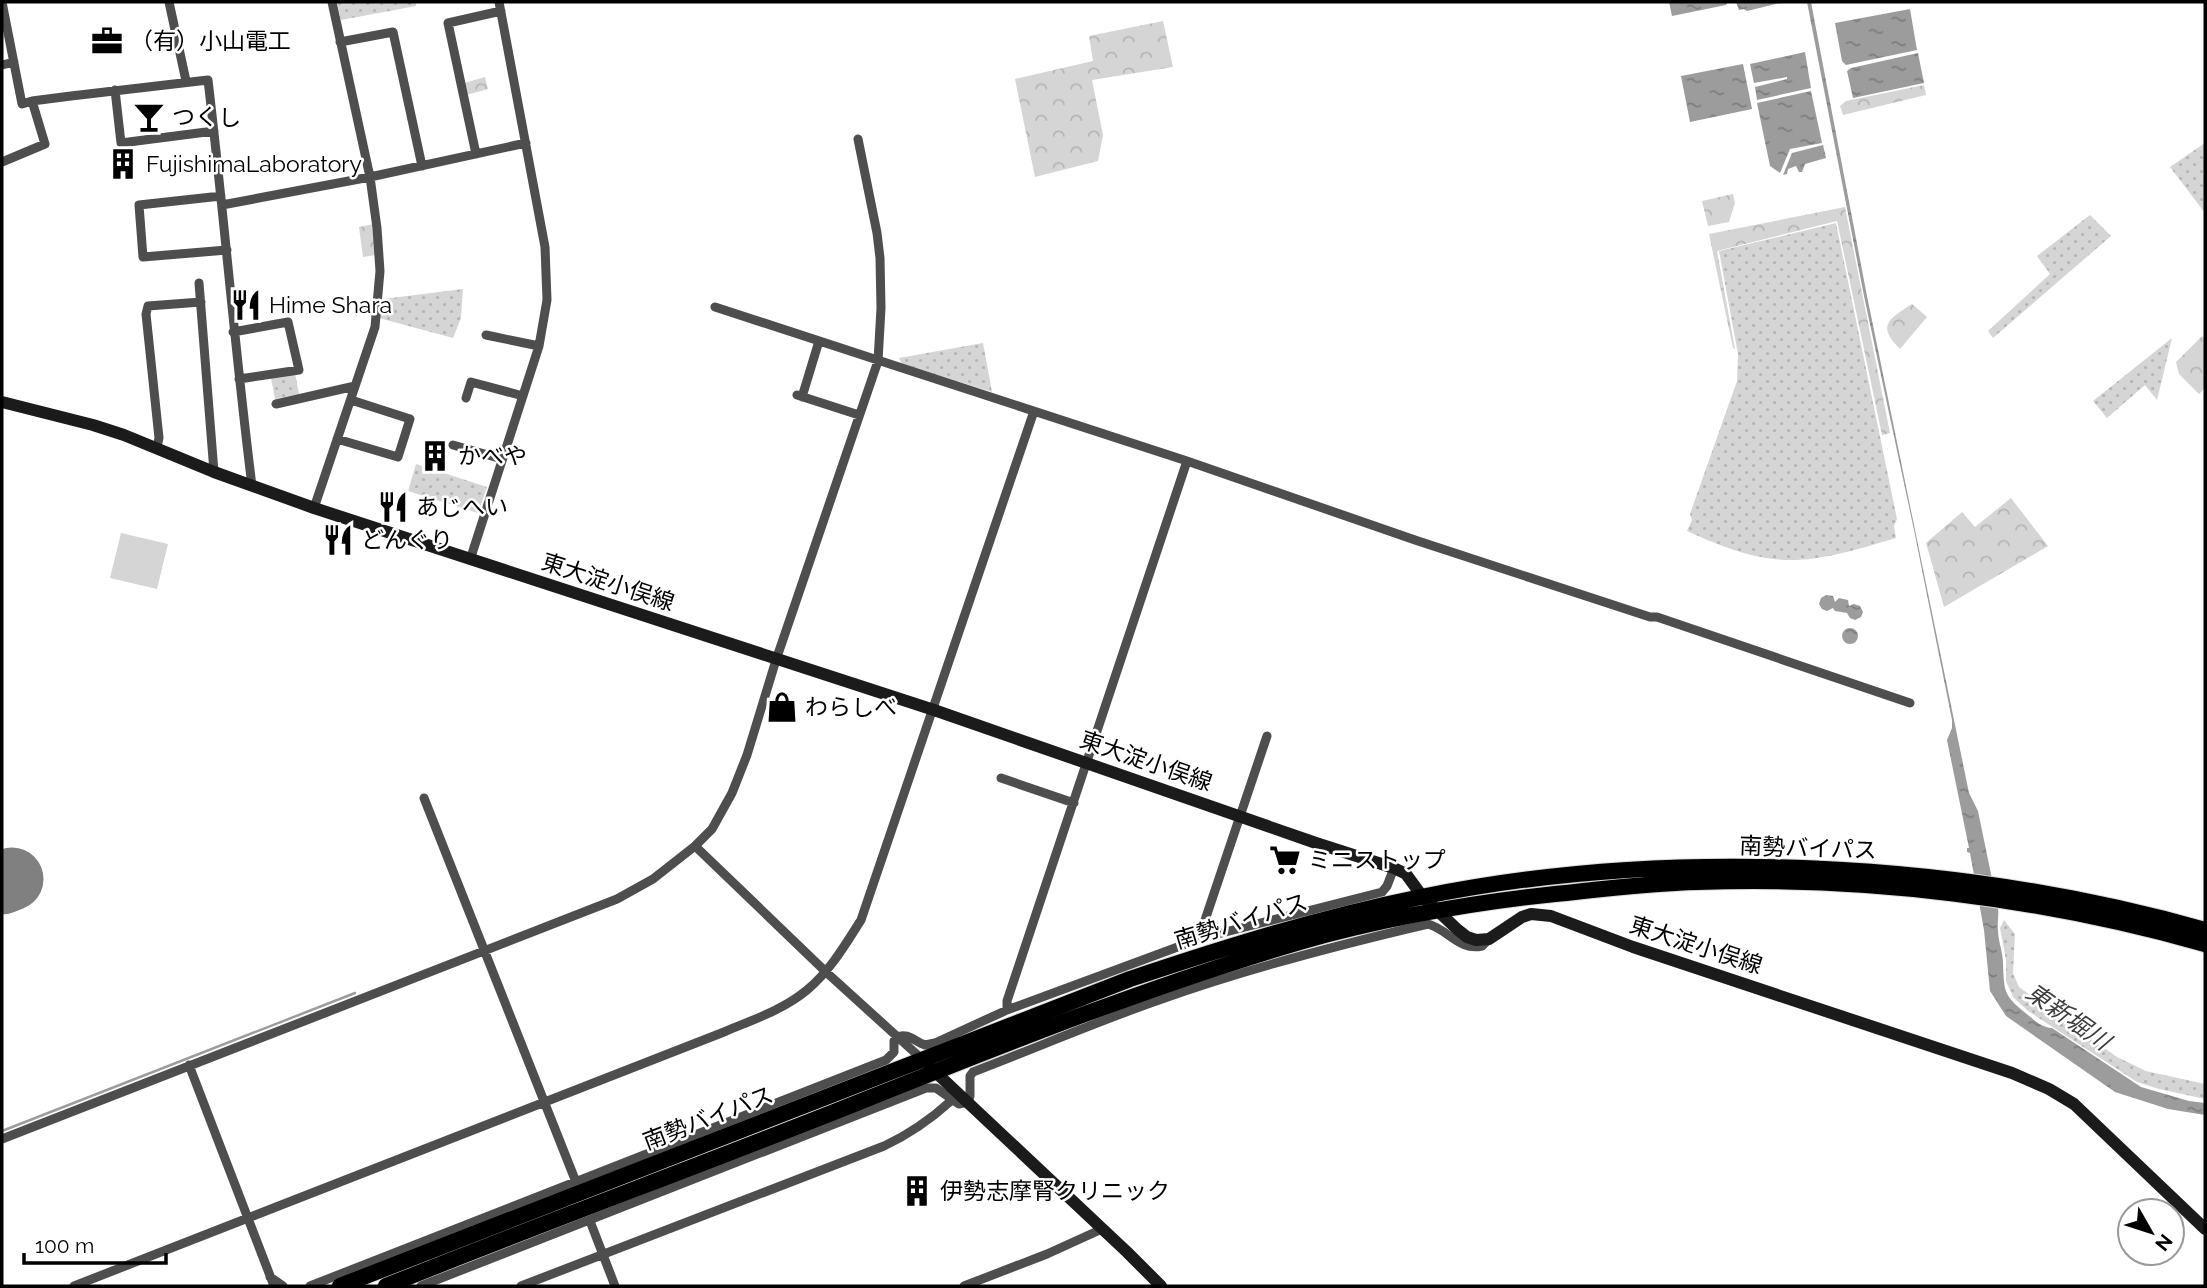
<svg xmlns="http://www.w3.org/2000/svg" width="2207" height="1288" font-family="Raleway,'Noto Sans JP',sans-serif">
<defs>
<pattern id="grass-dots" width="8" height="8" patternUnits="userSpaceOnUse" patternTransform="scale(1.75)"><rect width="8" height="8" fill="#d5d5d5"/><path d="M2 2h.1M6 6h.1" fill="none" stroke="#b5b5b5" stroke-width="1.8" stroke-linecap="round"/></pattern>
<pattern id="forest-crowns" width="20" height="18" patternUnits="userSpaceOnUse" patternTransform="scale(1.75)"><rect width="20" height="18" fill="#d5d5d5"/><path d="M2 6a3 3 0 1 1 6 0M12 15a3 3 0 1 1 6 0" fill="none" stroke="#b5b5b5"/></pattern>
<pattern id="water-ripples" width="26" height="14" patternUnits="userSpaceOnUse" patternTransform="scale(1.75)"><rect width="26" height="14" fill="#9c9c9c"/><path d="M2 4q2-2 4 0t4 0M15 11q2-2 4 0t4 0" fill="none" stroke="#7d7d7d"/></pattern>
</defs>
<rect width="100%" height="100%" fill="#fff"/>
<path fill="url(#grass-dots)" d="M337,2H416V6L341,20Z
M2205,143V213L2170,167Z
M2090,215L2111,236L1993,338L1988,331L2050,274L2037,256Z
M1836,223L1897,519L1894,526L1896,538C1806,565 1776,572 1687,531L1692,520L1690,514L1737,381L1738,354L1719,251Z
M463,289L461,318L453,338L379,318L383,299Z
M2172,338L2157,400L2145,385L2107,418L2093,401Z
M983,343L992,392L902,364L899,358Z
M295,373L299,394L275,399L271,378Z
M416,464L487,487L478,513L408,491Z
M2004,920L2015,934L2013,973L2019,987L2117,1057L2146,1071L2205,1084V1099L2159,1089L2137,1082L2028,1011L2013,997L2006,981V960L2000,928Z"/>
<path fill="url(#forest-crowns)" d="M1163,21L1173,67L1092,80L1103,135L1098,161L1035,177L1015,79L1093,61L1089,36Z
M485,77L488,89L466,95L464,83Z
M1924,85L1926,95L1843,115L1840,106L1846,101Z
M1733,194L1735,203L1729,222L1708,226L1702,201Z
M1845,207L1890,433L1882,435L1837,221L1717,251L1735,349L1733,348L1709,234Z
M373,224L376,255L363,257L359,227Z
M1912,304L1927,317L1900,349C1876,325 1889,319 1912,304Z
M2202,336L2205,339V388L2199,394L2179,374L2176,362Z
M2011,498L2048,546L1944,607L1926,543L1962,512L1975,527Z"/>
<path fill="#d5d5d5" d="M121,533L168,544L157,589L110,578Z"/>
<path fill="url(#water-ripples)" d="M1669,2H1728L1726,5L1672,16Z
M1736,2H1784L1747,11L1744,9L1739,10Z
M1807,2H1811L1814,18L1867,296L1969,793L1978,811L1998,908C1999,916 1997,923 1998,930C1998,941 2003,952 2003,963C2004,993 2004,996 2028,1015C2036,1022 2042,1027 2052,1028L2141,1087L2189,1101L2205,1103V1115L2168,1109L2115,1092L2006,1016L1990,991L1984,930L1970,853L1967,852V848H1969L1947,740L1952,728V720L1914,530L1864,296Z
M1910,9L1917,50L1846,65L1842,61L1835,23Z
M1805,52L1811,88L1757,100L1755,87L1787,79V77L1754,83L1750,64Z
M1918,53L1924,83L1853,98L1847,71L1851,68Z
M1743,64L1752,109L1690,122L1681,76Z
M1811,91L1822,143L1790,149L1780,173L1770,166L1757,103Z
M1823,145L1826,158L1805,164L1802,172H1799L1796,166L1788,169L1787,174L1783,175L1792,153Z
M1826,595L1833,596L1835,602L1839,598L1848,600L1849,606L1854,604L1860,606L1863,612L1861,617L1855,620L1850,618L1847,613L1835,611L1833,608L1827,611L1822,609L1819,604L1821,598Z
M1842 636a8 8 0 1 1 16 0a8 8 0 1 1-16 0Z"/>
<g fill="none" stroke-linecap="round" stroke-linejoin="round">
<path stroke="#9c9c9c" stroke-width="2.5" d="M2,1131L355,993"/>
<path stroke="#808080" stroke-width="63" d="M2,883L12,879"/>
<defs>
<path id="highway" d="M340,1286L1130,979C1226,947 1321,917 1421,897C1670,846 1961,861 2205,930
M386,1286C533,1227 682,1172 829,1114C985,1052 1142,988 1303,941C1385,918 1470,903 1555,894C1603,889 1650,883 1697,882C1867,876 2042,898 2205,944"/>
</defs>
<use href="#highway" stroke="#dbdbdb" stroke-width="18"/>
<path stroke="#4e4e4e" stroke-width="9" d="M2,2L22,104L32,101L71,96L208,80C224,215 235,351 252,486
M169,2L186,81
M340,42L393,32L422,166
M2,65L14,62
M115,90L121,143L214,131
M476,154L448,23L501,11
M2,162L45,144L32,101
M221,196L139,205L143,257L227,250
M222,205L370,177L526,143
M199,283L214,472
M715,307L1187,461L1415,540L1650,617H1657L1910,703
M233,332L288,322L299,370L239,379
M486,335L539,346
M797,395L859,415
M802,397L819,341
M466,398L471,382L523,396
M276,404L355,386
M337,439L398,457L410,419L351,400
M453,445L502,459
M157,447L159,438L146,314L148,306L201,302
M314,508L375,327L380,271L377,228L370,177L332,2
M470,560L539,346L547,300L545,247L499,2
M1001,778L1074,803
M424,798L576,1182
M695,846L826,972L923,1060
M1202,938V929L1267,736
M1007,1010V1001L1187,461
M897,1037C908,1032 915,1042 925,1045L935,1043L1007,1010L1202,938L1382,892L1387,886L1394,868
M189,1065L274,1286
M2,1139L617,899L653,879L695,846L712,829L732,793L747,755L776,660L878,361L881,308L880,258L877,233L858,139
M590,1221L615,1286
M270,1277L283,1286
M74,1286L724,1032C752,1020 783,1010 807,990C830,971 845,945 861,920L1034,411
M310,1286L886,1060L894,1052V1041L897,1037
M421,1286L926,1088H936L959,1104L968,1102L970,1096V1076L973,1072C1036,1048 1098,1021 1162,999C1249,968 1338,945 1428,924C1449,930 1459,951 1482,946L1489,939
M521,1286L884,1146C910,1134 931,1119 952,1100
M964,1286L1047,1254L1102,1229"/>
<path stroke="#1b1b1b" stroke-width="12" d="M2,402L93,425L124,435L214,472L314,508L934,710L1316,843L1394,868L1406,874L1422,896L1458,930L1467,937L1476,940L1489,939L1522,917L1531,914L1551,916L1633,947L2012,1073L2049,1089L2074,1104L2205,1229
M930,1067L1127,1252L1161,1286"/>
<use href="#highway" stroke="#000" stroke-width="16"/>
</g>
<defs>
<symbol id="office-bare" viewBox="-9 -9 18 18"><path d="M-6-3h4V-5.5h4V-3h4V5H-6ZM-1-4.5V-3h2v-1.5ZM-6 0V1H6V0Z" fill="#000" stroke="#fff" stroke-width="2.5" paint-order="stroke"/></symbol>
<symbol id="bar-bare" viewBox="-9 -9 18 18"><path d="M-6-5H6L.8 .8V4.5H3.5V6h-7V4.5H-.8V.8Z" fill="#000" stroke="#fff" stroke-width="2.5" paint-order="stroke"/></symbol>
<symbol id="building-bare" viewBox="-9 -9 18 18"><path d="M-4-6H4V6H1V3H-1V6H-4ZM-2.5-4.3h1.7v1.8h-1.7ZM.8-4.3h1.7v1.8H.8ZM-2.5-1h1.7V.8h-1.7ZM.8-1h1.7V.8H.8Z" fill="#000" stroke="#fff" stroke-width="2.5" paint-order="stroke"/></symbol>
<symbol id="restaurant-bare" viewBox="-9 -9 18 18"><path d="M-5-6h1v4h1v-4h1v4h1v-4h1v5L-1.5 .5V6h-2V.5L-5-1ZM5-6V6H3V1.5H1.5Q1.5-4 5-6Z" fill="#000" stroke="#fff" stroke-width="2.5" paint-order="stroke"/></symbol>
<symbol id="shop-bare" viewBox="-9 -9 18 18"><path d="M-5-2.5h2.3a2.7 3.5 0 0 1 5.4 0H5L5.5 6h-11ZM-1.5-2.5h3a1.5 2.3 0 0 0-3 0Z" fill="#000" stroke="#fff" stroke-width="2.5" paint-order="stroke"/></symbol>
<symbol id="supermarket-bare" viewBox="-9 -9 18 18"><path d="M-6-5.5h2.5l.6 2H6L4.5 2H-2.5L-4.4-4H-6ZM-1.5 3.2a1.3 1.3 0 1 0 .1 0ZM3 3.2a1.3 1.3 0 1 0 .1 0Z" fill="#000" stroke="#fff" stroke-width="2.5" paint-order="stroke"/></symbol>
</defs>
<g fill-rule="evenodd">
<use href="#office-bare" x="85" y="19" width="44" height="44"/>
<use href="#bar-bare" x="127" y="95" width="44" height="44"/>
<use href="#building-bare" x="101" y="142" width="44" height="44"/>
<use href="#restaurant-bare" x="224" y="283" width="44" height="44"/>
<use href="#building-bare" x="413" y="434" width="44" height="44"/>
<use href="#restaurant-bare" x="371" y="485" width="44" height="44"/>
<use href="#restaurant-bare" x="316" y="518" width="44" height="44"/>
<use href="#shop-bare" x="760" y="685" width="44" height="44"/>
<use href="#supermarket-bare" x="1263" y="838" width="44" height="44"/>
<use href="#building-bare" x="895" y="1169" width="44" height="44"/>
</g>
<g text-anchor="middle" stroke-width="5" stroke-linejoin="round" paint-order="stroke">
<g font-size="23" fill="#000" stroke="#fff" text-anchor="start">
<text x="130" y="49">（有）小山電工</text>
<text x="172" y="125">つくし</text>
<text x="146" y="172">FujishimaLaboratory</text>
<text x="269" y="313">Hime Shara</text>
<text x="458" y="464">かべや</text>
<text x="416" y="515">あじへい</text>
<text x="361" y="548">どんぐり</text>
<text x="805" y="715">わらしべ</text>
<text x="1308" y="868">ミニストップ</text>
<text x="940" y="1199">伊勢志摩腎クリニック</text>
</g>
<g font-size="23" fill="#000" stroke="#fff">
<text transform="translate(608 582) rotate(18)" y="8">東大淀小俣線</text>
<text transform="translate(1146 761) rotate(19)" y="8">東大淀小俣線</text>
<text transform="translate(1808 848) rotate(2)" y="8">南勢バイパス</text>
<text transform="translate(1241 921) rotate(-17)" y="8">南勢バイパス</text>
<text transform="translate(1696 945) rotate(18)" y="8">東大淀小俣線</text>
<text transform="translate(708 1118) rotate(-21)" y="8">南勢バイパス</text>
</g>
<g font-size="24" font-style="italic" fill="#3d3d3d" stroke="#fff">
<text transform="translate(2068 1017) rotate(35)" y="8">東新堀川</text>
</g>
</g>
<rect width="2207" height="1288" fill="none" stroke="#000000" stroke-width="7"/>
<g transform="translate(2151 1232) rotate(129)"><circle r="33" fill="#ffffff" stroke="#999999" stroke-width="2"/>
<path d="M0-5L12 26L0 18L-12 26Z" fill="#000000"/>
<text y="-10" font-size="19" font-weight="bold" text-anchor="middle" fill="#000000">N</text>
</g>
<path d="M24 1253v10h142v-10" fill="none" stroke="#000000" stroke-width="3.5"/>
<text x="35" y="1253" font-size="21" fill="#000000" stroke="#ffffff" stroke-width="5" paint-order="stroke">100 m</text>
</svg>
